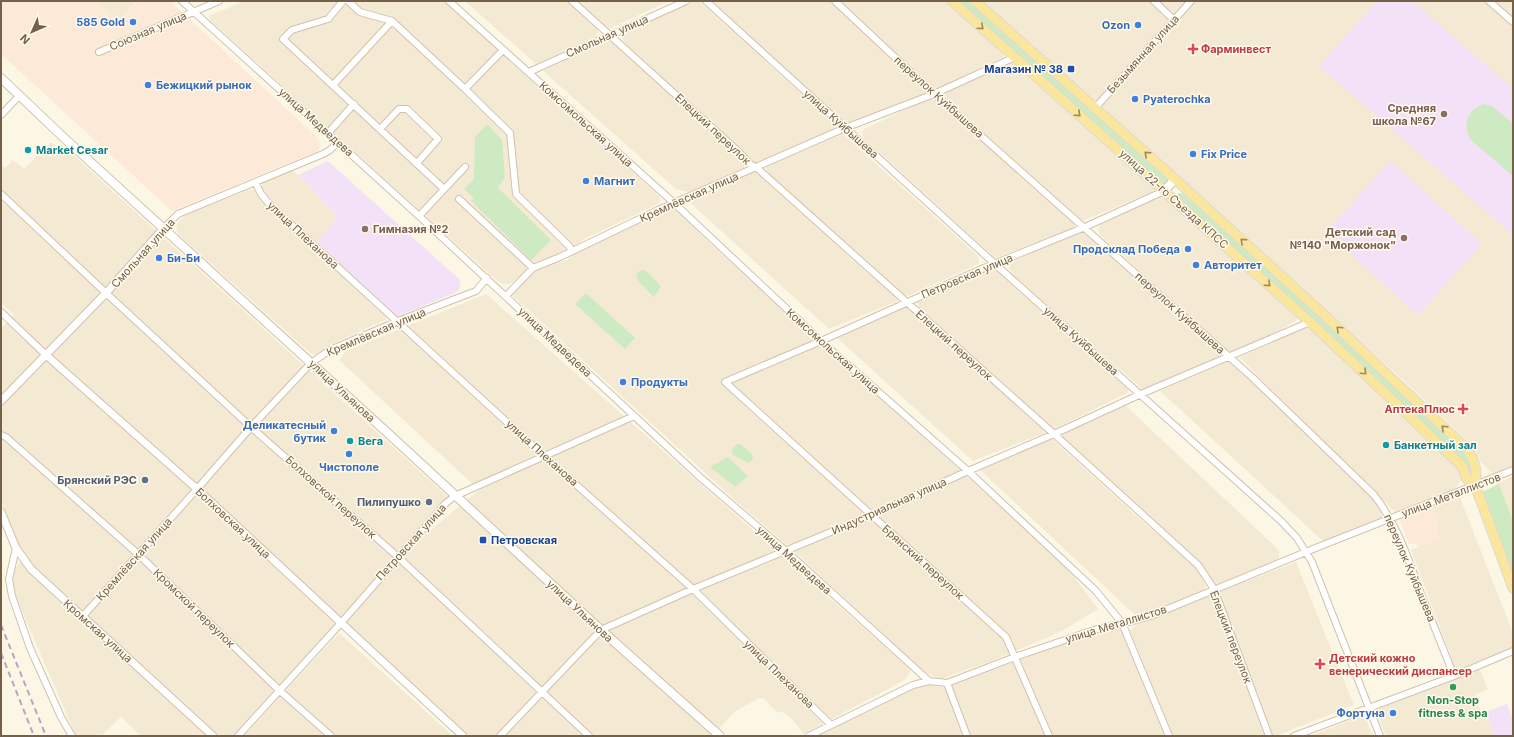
<svg xmlns="http://www.w3.org/2000/svg" width="1514" height="737" font-family="Inter,sans-serif">
<rect width="100%" height="100%" fill="#fcf7e4"/>
<path fill="#f4ead3" d="M96,1H137L118,22Z
M244,1H444L659,196L661,200L658,204L586,238L564,253L535,262L518,279L510,284H502L494,278L210,20L209,16Z
M465,1H568L597,27L598,32L595,37L536,64Z
M575,1H669L607,30Z
M694,1L700,2L835,124V128L757,164H752L741,148L627,48L622,37L623,33Z
M712,1H830L926,89V93L850,123L844,121Z
M838,1H948L1004,54L1003,57L936,89L931,88Z
M981,1H1484L1513,27V466L1493,474L1481,462L1474,447L1402,379L1205,201Z
M1495,1H1513V17Z
M608,40L615,42L737,153L744,164V169L689,192L677,190L543,71Z
M1017,61L1157,188L1150,193L1082,221L945,99L944,96L947,92Z
M932,97H937L1066,211L1076,227L995,258L864,138L862,132L864,129Z
M843,134L977,255L979,259V263L976,265L904,298L768,174L766,167Z
M51,142L57,148L61,144L448,497L343,617L234,736H141L121,717L101,736H76L15,595L13,571L25,556L17,545L1,500V328L14,315L1,303V164L5,168L13,160L24,169Z
M293,170L338,217L316,243L263,194L262,188L263,182Z
M758,171L867,273L887,286L895,294L898,301L829,329L687,200Z
M250,189L255,191L273,211L385,312L387,316L385,320L336,342L315,355L310,353L178,234L176,226L180,220L186,215Z
M1165,193L1302,317L1267,338L1230,353L1100,235L1098,230L1101,223Z
M673,207L705,239L868,387L1051,552L1072,574L1098,609L1062,631L992,661L940,679L923,671L795,552L728,494L512,295L534,272L546,266L567,260L589,244Z
M1087,229L1098,238L1108,254L1219,352L1221,356L1220,358L1146,392L1018,280L1010,270L1009,266L1011,262Z
M994,267L998,268L1128,386L1129,389L1127,393L1050,431L919,308L917,302L922,298Z
M486,294L911,670L905,680L804,734L789,716L781,711L778,713L763,698H759L734,712L716,732L720,736H463L341,623L398,557L479,490L339,360L346,351Z
M901,305H911L1044,430V433L973,461L836,337Z
M1313,325L1454,460L1462,473V479L1454,490L1396,513L1239,357Z
M1233,359L1364,488L1379,506L1383,518L1324,542L1160,391Z
M1124,404L1279,550V557L1275,564L1214,589L1209,577L1187,551L1063,443L1062,434L1064,432Z
M1050,437L1144,523L1193,564L1199,570L1206,586L1205,589L1202,592L1136,616L978,468Z
M1513,476V524L1496,484Z
M1459,495L1513,633V648L1456,670L1411,550L1440,539L1437,529V526L1439,525L1431,505Z
M1296,562L1354,705L1276,736H1172L1130,631L1138,623Z
M1119,626L1130,646L1165,736H818L865,709L911,689L929,685L945,688L1098,631Z
M339,633L453,736H244Z
M1480,669L1488,689L1475,695L1482,714L1486,712L1495,736H1386L1375,710Z
M1364,715L1373,736H1310Z"/>
<path fill="#fce9d8" d="M1,1H96L118,22L138,1H170L319,139L321,145L318,151L172,211L1,54Z
M1431,505L1439,525L1437,526V530L1440,539L1418,548L1416,544H1409L1399,518Z"/>
<path fill="#f3e1f8" d="M1377,1H1412L1513,89L1512,234L1319,66Z
M328,161L460,280V288L457,292L396,317L317,242L338,217L298,175Z
M1390,161L1482,244L1418,315L1326,232Z
M1507,704L1513,719V736H1495L1486,712Z"/>
<path fill="#cdeac3" d="M956,1H968L1164,175L1167,179V183L1163,184Z
M1484,104L1492,106L1513,123V176L1471,140C1461,125 1468,109 1484,104Z
M487,124L502,140L505,177L498,188L551,240L531,260L471,201L474,198L464,189L474,179L475,137Z
M1179,193H1182L1323,318L1449,438L1466,454L1475,477L1472,479L1444,443L1387,388L1324,329L1178,199L1177,195Z
M642,270L646,271L661,286L654,297L639,282L636,277L638,272Z
M586,293L635,338L625,349L575,304Z
M737,444H740L752,454L753,459L748,463L732,454V449Z
M728,457L748,476L735,487L710,467Z
M1499,484L1513,522V587L1478,494Z"/>
<g fill="none" stroke-linecap="round" stroke-linejoin="round">
<defs>
<path id="minor" d="M182,1L419,216L701,478L785,550L929,681
M343,1L328,19L292,30L283,39L444,189
M348,1L360,12L392,21
M449,1L674,203L821,341L968,471L1096,591L1122,623L1169,736
M572,1L739,152L750,164L757,168L1054,434L1198,565L1214,589L1269,736
M706,1L995,264L1281,521L1297,538L1312,562L1380,736
M835,1L934,94L1253,378L1374,495C1396,523 1408,557 1420,591C1431,619 1443,648 1454,676
M1154,1L1174,20
M1489,1L1513,22
M99,52L219,1
M529,72L686,1
M333,85L392,21L465,89L503,50
M465,89L510,133L516,194L569,246L572,251
M1095,108L1191,1
M1,115L19,96
M380,129L399,109H407L438,139L417,163
M328,133L354,104
M255,182L261,194L271,206L544,456L693,589L831,725
M1,194L106,293L251,427L398,557L589,736
M459,199L533,268
M419,216L465,167
M163,229L178,214L323,154L330,150L338,142
M506,296L533,268L560,257L658,210L845,128L934,94L1015,57
M1,312L46,355
M1,435L6,437L138,554L280,691L331,736
M16,548L9,579L12,596L30,648L61,717L72,736
M83,616L197,489L251,427L311,363L330,350L398,321L476,291L487,278
M947,683L967,736
M238,736L341,623L446,503L455,496L634,416
M500,736L601,630L693,589L872,515L968,471L1054,434L1141,394L1310,322
M809,736L913,685L929,681L947,683L1015,657L1097,629L1133,621L1153,615L1318,547L1513,470
M1049,736L1006,637L725,382L821,341L984,268L1085,227L1164,191
M1294,736L1454,676L1513,651"/>
<path id="tertiary" d="M46,355L197,489L463,736
M1,401L106,293L163,229
M1,512L16,548L31,569L213,736"/>
<path id="secondary" d="M1,78L62,136L391,436L601,630L720,736
M1164,191L1175,179"/>
<path id="primary" d="M952,1L1310,322L1462,466L1467,479L1475,485
M975,1L1175,179L1323,314L1467,449C1476,462 1477,471 1475,485L1513,588"/>
</defs>
<use href="#minor" stroke="#d0c2ae" stroke-width="8"/>
<use href="#tertiary" stroke="#d0c2ae" stroke-width="9"/>
<use href="#secondary" stroke="#d0c1a8" stroke-width="10"/>
<use href="#primary" stroke="#ded9d4" stroke-width="11"/>
<use href="#minor" stroke="#fff" stroke-width="6"/>
<use href="#tertiary" stroke="#fff" stroke-width="7"/>
<use href="#secondary" stroke="#fff" stroke-width="8"/>
<use href="#primary" stroke="#fae69d" stroke-width="9"/>
<path stroke="#bba3c6" stroke-width="2" stroke-dasharray="6 4" stroke-linecap="butt" d="M1,625L46,736
M1,653L34,736"/>
</g>
<defs><path id="oneway-chevron" d="M-2-3.5L2.5 0L-2 3.5" fill="none" stroke-width="1.6" stroke-linecap="round" stroke-linejoin="round"/></defs>
<g stroke="#9d8863">
<use href="#oneway-chevron" transform="translate(981 27) rotate(42)"/>
<use href="#oneway-chevron" transform="translate(1078 114) rotate(42)"/>
<use href="#oneway-chevron" transform="translate(1147 154) rotate(-138)"/>
<use href="#oneway-chevron" transform="translate(1243 241) rotate(-138)"/>
<use href="#oneway-chevron" transform="translate(1268 284) rotate(42)"/>
<use href="#oneway-chevron" transform="translate(1339 329) rotate(-137)"/>
<use href="#oneway-chevron" transform="translate(1364 372) rotate(43)"/>
<use href="#oneway-chevron" transform="translate(1444 428) rotate(-137)"/>
</g>
<g fill="#3f7fe0" stroke="#fffaeb" stroke-width="1.5">
<circle cx="133" cy="22" r="4"/>
<circle cx="1138" cy="25" r="4"/>
<circle cx="148" cy="85" r="4"/>
<circle cx="1135" cy="99" r="4"/>
<circle cx="1193" cy="154" r="4"/>
<circle cx="586" cy="181" r="4"/>
<circle cx="1188" cy="249" r="4"/>
<circle cx="159" cy="258" r="4"/>
<circle cx="1196" cy="265" r="4"/>
<circle cx="623" cy="382" r="4"/>
<circle cx="334" cy="431" r="4"/>
<circle cx="349" cy="454" r="4"/>
<circle cx="1393" cy="713" r="4"/>
</g>
<g fill="#e0444e" stroke="#fffaeb" stroke-width="1.5">
<path d="M1191 43h4v4h4v4h-4v4h-4v-4h-4v-4h4z"/>
<path d="M1461 403h4v4h4v4h-4v4h-4v-4h-4v-4h4z"/>
<path d="M1318 658h4v4h4v4h-4v4h-4v-4h-4v-4h4z"/>
</g>
<g fill="#1a4fb4" stroke="#fffaeb" stroke-width="1.5">
<rect x="1067" y="65" width="8" height="8" rx="2"/>
<rect x="479" y="536" width="8" height="8" rx="2"/>
</g>
<g fill="#8d6e63" stroke="#fffaeb" stroke-width="1.5">
<circle cx="1444" cy="114" r="4"/>
<circle cx="365" cy="229" r="4"/>
<circle cx="1404" cy="238" r="4"/>
</g>
<g fill="#0f9aa8" stroke="#fffaeb" stroke-width="1.5">
<circle cx="28" cy="150" r="4"/>
<circle cx="350" cy="441" r="4"/>
<circle cx="1386" cy="445" r="4"/>
</g>
<g fill="#5c6f8a" stroke="#fffaeb" stroke-width="1.5">
<circle cx="145" cy="480" r="4"/>
<circle cx="429" cy="502" r="4"/>
</g>
<circle fill="#2e9e5b" stroke="#fffaeb" stroke-width="1.5" cx="1453" cy="687" r="4"/>
<g text-anchor="middle" stroke-width="3" stroke-linejoin="round" paint-order="stroke">
<g font-size="11" font-weight="bold" fill="#366cbe" stroke="#fffaeb" text-anchor="start">
<text x="125" y="26" text-anchor="end">585 Gold</text>
<text x="1130" y="29" text-anchor="end">Ozon</text>
<text x="156" y="89">Бежицкий рынок</text>
<text x="1143" y="103">Pyaterochka</text>
<text x="1201" y="158">Fix Price</text>
<text x="594" y="185">Магнит</text>
<text x="1180" y="253" text-anchor="end">Продсклад Победа</text>
<text x="167" y="262">Би-Би</text>
<text x="1204" y="269">Авторитет</text>
<text x="631" y="386">Продукты</text>
<text x="326" y="429" text-anchor="end">Деликатесный<tspan x="326" dy="13">бутик</tspan></text>
<text x="349" y="471" text-anchor="middle">Чистополе</text>
<text x="1385" y="717" text-anchor="end">Фортуна</text>
</g>
<g font-size="11" fill="#75604a" stroke="#fffaeb">
<text transform="translate(148 31) rotate(-23)" y="4">Союзная улица</text>
<text transform="translate(607 36) rotate(-24)" y="4">Смольная улица</text>
<text transform="translate(1143 54) rotate(-48)" y="4">Безымянная улица</text>
<text transform="translate(939 97) rotate(42)" y="4">переулок Куйбышева</text>
<text transform="translate(316 122) rotate(42)" y="4">улица Медведева</text>
<text transform="translate(586 124) rotate(42)" y="4">Комсомольская улица</text>
<text transform="translate(841 124) rotate(42)" y="4">улица Куйбышева</text>
<text transform="translate(713 129) rotate(43)" y="4">Елецкий переулок</text>
<text transform="translate(689 197) rotate(-24)" y="4">Кремлёвская улица</text>
<text transform="translate(1174 199) rotate(42)" y="4">улица 22-го Съезда КПСС</text>
<text transform="translate(303 235) rotate(43)" y="4">улица Плеханова</text>
<text transform="translate(143 253) rotate(-48)" y="4">Смольная улица</text>
<text transform="translate(967 276) rotate(-23)" y="4">Петровская улица</text>
<text transform="translate(1180 313) rotate(42)" y="4">переулок Куйбышева</text>
<text transform="translate(376 332) rotate(-23)" y="4">Кремлёвская улица</text>
<text transform="translate(1081 341) rotate(42)" y="4">улица Куйбышева</text>
<text transform="translate(555 342) rotate(43)" y="4">улица Медведева</text>
<text transform="translate(954 345) rotate(42)" y="4">Елецкий переулок</text>
<text transform="translate(833 351) rotate(42)" y="4">Комсомольская улица</text>
<text transform="translate(342 391) rotate(43)" y="4">улица Ульянова</text>
<text transform="translate(542 453) rotate(42)" y="4">улица Плеханова</text>
<text transform="translate(1451 495) rotate(-21)" y="4">улица Металлистов</text>
<text transform="translate(331 497) rotate(42)" y="4">Болховской переулок</text>
<text transform="translate(889 506) rotate(-24)" y="4">Индустриальная улица</text>
<text transform="translate(233 523) rotate(43)" y="4">Болховская улица</text>
<text transform="translate(411 542) rotate(-48)" y="4">Петровская улица</text>
<text transform="translate(134 559) rotate(-48)" y="4">Кремлёвская улица</text>
<text transform="translate(794 560) rotate(42)" y="4">улица Медведева</text>
<text transform="translate(923 562) rotate(42)" y="4">Брянский переулок</text>
<text transform="translate(1410 568) rotate(67)" y="4">переулок Куйбышева</text>
<text transform="translate(194 608) rotate(44)" y="4">Кромской переулок</text>
<text transform="translate(580 611) rotate(43)" y="4">улица Ульянова</text>
<text transform="translate(1116 624) rotate(-17)" y="4">улица Металлистов</text>
<text transform="translate(98 631) rotate(42)" y="4">Кромская улица</text>
<text transform="translate(1231 637) rotate(69)" y="4">Елецкий переулок</text>
<text transform="translate(779 674) rotate(44)" y="4">улица Плеханова</text>
</g>
<g font-size="11" font-weight="bold" fill="#be3a42" stroke="#fffaeb" text-anchor="start">
<text x="1201" y="53">Фарминвест</text>
<text x="1455" y="413" text-anchor="end">АптекаПлюс</text>
<text x="1329" y="662">Детский кожно<tspan x="1329" dy="13">венерический диспансер</tspan></text>
</g>
<g font-size="11" font-weight="bold" fill="#164399" stroke="#fffaeb" text-anchor="end">
<text x="1063" y="73">Магазин № 38</text>
<text x="491" y="544" text-anchor="start">Петровская</text>
</g>
<g font-size="11" font-weight="bold" fill="#785e54" stroke="#fffaeb" text-anchor="end">
<text x="1436" y="112">Средняя<tspan x="1436" dy="13">школа №67</tspan></text>
<text x="373" y="233" text-anchor="start">Гимназия №2</text>
<text x="1396" y="236">Детский сад<tspan x="1396" dy="13">№140 "Моржонок"</tspan></text>
</g>
<g font-size="11" font-weight="bold" fill="#0d838f" stroke="#fffaeb" text-anchor="start">
<text x="36" y="154">Market Cesar</text>
<text x="358" y="445">Вега</text>
<text x="1394" y="449">Банкетный зал</text>
</g>
<g font-size="11" font-weight="bold" fill="#4e5e75" stroke="#fffaeb" text-anchor="end">
<text x="137" y="484">Брянский РЭС</text>
<text x="421" y="506">Пилипушко</text>
</g>
<g font-size="11" font-weight="bold" fill="#27864d" stroke="#fffaeb">
<text x="1453" y="704">Non-Stop<tspan x="1453" dy="13">fitness &amp; spa</tspan></text>
</g>
</g>
<rect width="1514" height="737" fill="none" stroke="#75604a" stroke-width="4"/>
<g transform="translate(32 32) rotate(225)" stroke="#fffaeb" stroke-width="3" paint-order="stroke">
<path d="M0-3L7 15L0 10L-7 15Z" fill="#75604a"/>
<text y="-6" font-size="11" font-weight="bold" text-anchor="middle" fill="#75604a">N</text>
</g>
</svg>
